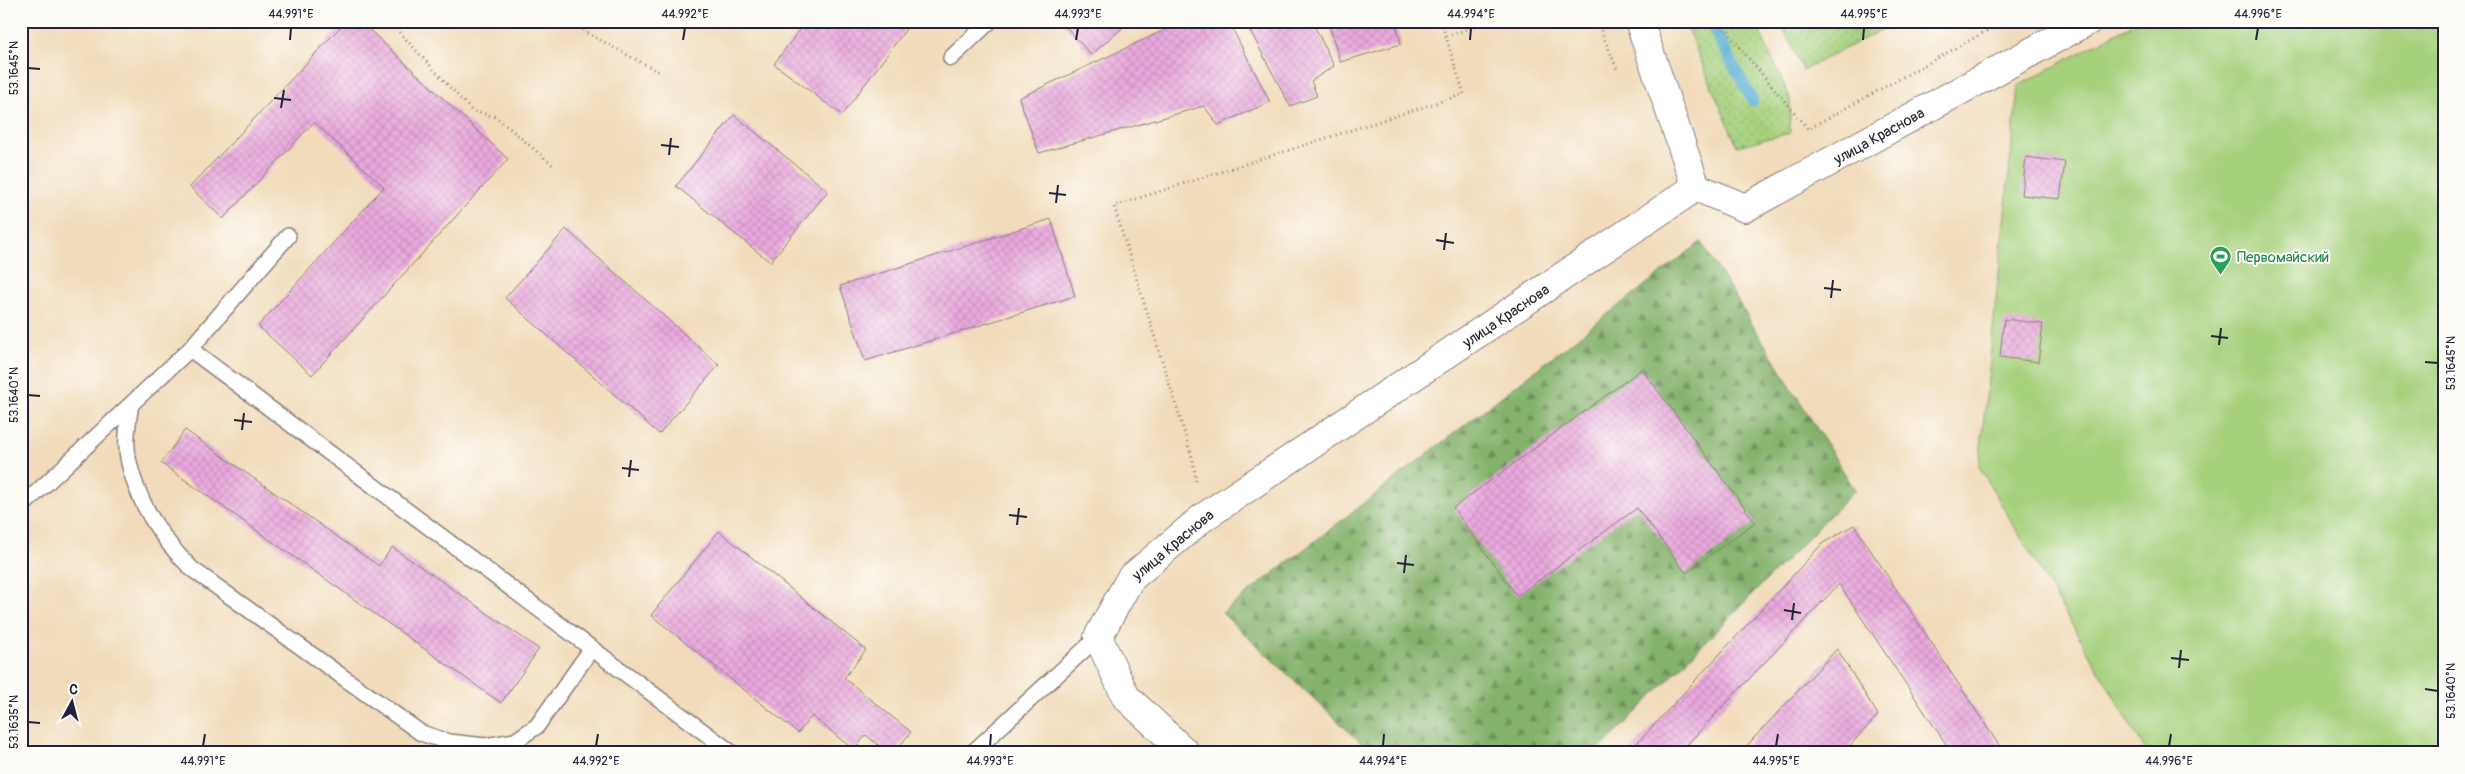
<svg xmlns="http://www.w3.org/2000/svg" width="2465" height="774" font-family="Pangolin,sans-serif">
<defs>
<pattern id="grass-dots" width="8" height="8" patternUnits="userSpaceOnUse" patternTransform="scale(1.25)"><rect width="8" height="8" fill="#a5d07c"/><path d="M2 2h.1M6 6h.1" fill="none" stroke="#8eb26c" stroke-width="1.8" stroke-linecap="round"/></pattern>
<pattern id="forest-firs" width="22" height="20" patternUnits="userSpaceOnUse" patternTransform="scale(1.25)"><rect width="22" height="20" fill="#84b26c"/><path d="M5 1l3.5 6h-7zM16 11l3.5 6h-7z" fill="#6c905a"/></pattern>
<pattern id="building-cross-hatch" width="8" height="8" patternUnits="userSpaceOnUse" patternTransform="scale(1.25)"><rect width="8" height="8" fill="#eaa9dd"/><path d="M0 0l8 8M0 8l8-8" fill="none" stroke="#c891bf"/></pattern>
</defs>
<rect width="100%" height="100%" fill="#fdfcf7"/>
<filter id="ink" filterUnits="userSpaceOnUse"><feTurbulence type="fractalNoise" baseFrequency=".02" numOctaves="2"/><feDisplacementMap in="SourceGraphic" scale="10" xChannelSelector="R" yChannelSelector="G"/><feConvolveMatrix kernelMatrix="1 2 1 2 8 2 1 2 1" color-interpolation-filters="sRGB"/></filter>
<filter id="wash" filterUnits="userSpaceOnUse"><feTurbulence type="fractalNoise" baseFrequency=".0096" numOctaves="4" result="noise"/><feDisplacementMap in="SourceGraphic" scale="20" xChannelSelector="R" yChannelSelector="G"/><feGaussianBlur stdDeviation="1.12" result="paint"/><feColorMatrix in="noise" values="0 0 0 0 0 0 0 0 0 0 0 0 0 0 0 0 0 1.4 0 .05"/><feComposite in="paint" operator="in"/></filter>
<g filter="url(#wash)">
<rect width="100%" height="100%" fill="#f1dbba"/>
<path fill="url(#grass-dots)" stroke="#64795c" d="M1684,21H1755L1790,98V133L1737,146Z
M1780,21H1899L1803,70Z"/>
<path fill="url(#forest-firs)" stroke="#536a54" d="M1701,242L1855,490L1596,753H1372L1222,613Z"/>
<path fill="#a5d07c" stroke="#64795c" d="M2139,21H2444V753H2147L1979,466L2018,86Z"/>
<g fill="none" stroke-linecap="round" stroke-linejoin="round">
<path stroke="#58afd5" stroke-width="11" d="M1709,21L1753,101"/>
</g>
<g id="blocks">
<path fill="url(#building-cross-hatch)" d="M346,21H360L508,159L312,375L258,326L384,187L314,122L223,219L190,187Z
M806,21H912L842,115L774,64Z
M1061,21H1130L1091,55Z
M1184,21H1226L1230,24L1270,102L1218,125L1204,106L1039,153L1019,98Z
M1245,21H1312L1334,66L1311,81L1317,96L1290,106Z
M1328,21H1395L1401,44L1340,62Z
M734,115L828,191L770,262L676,186Z
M2026,157L2065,162L2060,199L2022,195Z
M1051,219L1075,296L865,361L840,286Z
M566,229L719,365L659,434L505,298Z
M2004,319L2043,324L2038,362L2000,357Z
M1642,369L1755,522L1686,573L1637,508L1517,596L1453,508Z
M185,430L379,566L392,547L539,649L501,703L161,463Z
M1854,525L2004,753H1952L1839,584L1679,753H1628L1823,543Z
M719,531L866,650L844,678L911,732L894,753H888L866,735L854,750L812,716L798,733L651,615Z
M1837,649L1878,715L1843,753H1740Z"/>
</g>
</g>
<g filter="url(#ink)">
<use href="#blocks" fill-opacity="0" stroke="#8a7e7a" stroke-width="1"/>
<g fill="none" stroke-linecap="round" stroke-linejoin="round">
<defs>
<path id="service" d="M951,58L990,21
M190,349L732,753
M131,404C128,422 125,440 128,458C136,500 161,539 192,569L421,733L449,742L485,746L515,741L537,726L592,648
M21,507L190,349L288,236
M972,753L1098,637"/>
<path id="minor" d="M1186,753L1126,697L1098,637L1130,579L1201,519L1696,187"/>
<path id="tertiary" d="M1639,21L1696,187L1745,208L2088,21"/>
</defs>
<use href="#service" stroke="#8a7e7a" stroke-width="18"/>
<use href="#minor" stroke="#8a7e7a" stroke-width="30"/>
<use href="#tertiary" stroke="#8a7e7a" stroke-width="30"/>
<path stroke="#8a7e7a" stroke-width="3" stroke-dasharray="1 4" stroke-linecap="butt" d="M389,21L472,111L496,117L554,166
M565,21L661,73
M1597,21L1617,69
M1725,21L1731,37L1808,129L2005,21
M1446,36L1493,21
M1196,481L1193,460L1114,206L1464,94L1441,21"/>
<use href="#service" stroke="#fff" stroke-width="15"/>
<use href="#minor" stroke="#fff" stroke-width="28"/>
<use href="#tertiary" stroke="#fff" stroke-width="28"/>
</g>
</g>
<path fill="none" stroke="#22223b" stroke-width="2" d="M290,40L291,28M683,40L685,28M1076,40L1078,28M1470,40L1471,28M1863,40L1864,28M2256,40L2258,28M28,68L40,69M274,98L291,100M281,108L284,90M661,145L679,147M669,155L671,138M1049,193L1066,195M1056,203L1058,185M1436,240L1454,243M1444,250L1446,233M1824,288L1841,290M1831,298L1833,280M2211,336L2228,338M2219,345L2221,328M2425,362L2438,363M28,395L40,396M234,420L252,422M242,430L244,413M622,468L639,470M629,477L631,460M1009,515L1027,517M1017,525L1019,508M1397,563L1414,565M1404,573L1406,555M1784,610L1801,613M1792,620L1794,603M2171,658L2189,660M2179,668L2181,650M2425,689L2438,691M28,722L40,723M203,746L205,734M596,746L598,734M990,746L991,734M1383,746L1384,734M1776,746L1778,734M2169,746L2171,734"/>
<defs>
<symbol id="stadium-pin" viewBox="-11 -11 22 30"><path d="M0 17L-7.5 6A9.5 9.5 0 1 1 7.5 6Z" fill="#2e9e5b" stroke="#fdfcf7"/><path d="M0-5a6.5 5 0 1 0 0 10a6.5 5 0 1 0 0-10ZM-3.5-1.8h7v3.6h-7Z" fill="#fff"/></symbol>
</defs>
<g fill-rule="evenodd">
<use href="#stadium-pin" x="2208" y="244" width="25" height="34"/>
</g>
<g text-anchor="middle" stroke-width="4" stroke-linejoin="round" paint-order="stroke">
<g font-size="15" fill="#22223b" stroke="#fdfcf7">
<text transform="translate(1879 136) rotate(-29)" y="5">улица Краснова</text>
<text transform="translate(1506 316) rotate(-34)" y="5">улица Краснова</text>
<text transform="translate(1173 545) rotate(-40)" y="5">улица Краснова</text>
</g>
<g font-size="15" fill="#27864d" stroke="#fdfcf7" text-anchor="start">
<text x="2237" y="262">Первомайский</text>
</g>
</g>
<rect width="2465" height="774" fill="none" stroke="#fdfcf7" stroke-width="55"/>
<g transform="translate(72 702) rotate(7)" stroke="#fdfcf7" stroke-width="4" paint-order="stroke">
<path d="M0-4L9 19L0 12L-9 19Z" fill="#22223b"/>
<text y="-8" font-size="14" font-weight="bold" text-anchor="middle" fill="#22223b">С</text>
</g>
<rect x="28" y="28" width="2410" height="718" fill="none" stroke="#22223b" stroke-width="2"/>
<g font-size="12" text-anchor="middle" fill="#22223b">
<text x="291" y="18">44.991°E</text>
<text x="685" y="18">44.992°E</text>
<text x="1078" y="18">44.993°E</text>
<text x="1471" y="18">44.994°E</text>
<text x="1864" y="18">44.995°E</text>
<text x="2258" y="18">44.996°E</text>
<text transform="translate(14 68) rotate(-90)" y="4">53.1645°N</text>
<text transform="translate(2451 363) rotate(-90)" y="4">53.1645°N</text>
<text transform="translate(14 395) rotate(-90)" y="4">53.1640°N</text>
<text transform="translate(2451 691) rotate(-90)" y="4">53.1640°N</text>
<text transform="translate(14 722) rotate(-90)" y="4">53.1635°N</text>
<text x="203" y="765">44.991°E</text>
<text x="596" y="765">44.992°E</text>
<text x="990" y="765">44.993°E</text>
<text x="1383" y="765">44.994°E</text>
<text x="1776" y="765">44.995°E</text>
<text x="2169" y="765">44.996°E</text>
</g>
</svg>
